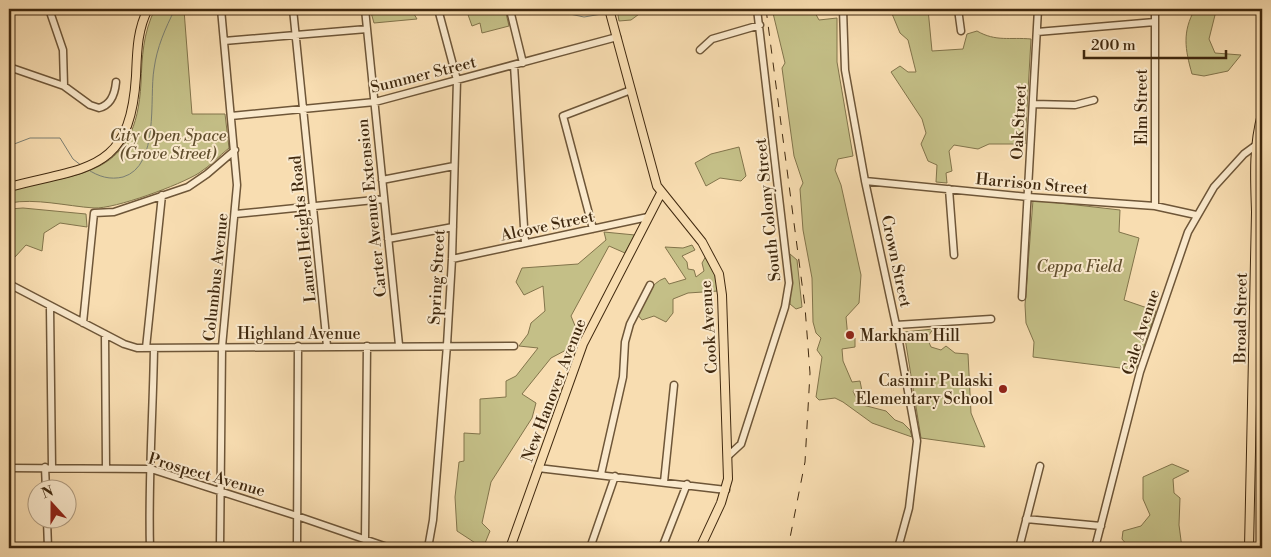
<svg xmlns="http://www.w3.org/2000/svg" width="1271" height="557" font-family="'Libre Bodoni',serif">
<rect width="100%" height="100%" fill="#f8ddb1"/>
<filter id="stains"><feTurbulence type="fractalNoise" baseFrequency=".004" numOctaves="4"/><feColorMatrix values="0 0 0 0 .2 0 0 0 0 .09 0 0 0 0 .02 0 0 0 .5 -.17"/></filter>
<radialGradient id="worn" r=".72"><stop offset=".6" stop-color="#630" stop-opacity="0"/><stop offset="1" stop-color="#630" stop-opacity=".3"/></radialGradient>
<path fill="#c4bf87" stroke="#82744b" d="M155,9L184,10L192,114H225L229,148C219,156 210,166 199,173C180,185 115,209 94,208C66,206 36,198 9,203V190C84,172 136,177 141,83C142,57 143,33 155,9Z
M370,9H411L417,19L374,23Z
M466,9H505L509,26L482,33L480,23L472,26Z
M617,9H646L631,20L619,21Z
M772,9H813L819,20L837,18V62L853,156L838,159L835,170L841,185L861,275L859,303L846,317L848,338H855V347L842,349L843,361L852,382L860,381L862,391H853L859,404L886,411L895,420L903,423L910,430L912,437L872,423L843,402L835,398L819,400L816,397L822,357L817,350L821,338L816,333L813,322L812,278L803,230L800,189L803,183L794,156L782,68L785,63Z
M890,9H928L932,51L963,49L967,34L977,31C996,42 1010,37 1031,39L1025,144H989L978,149L954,145L949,151L952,171L946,173L947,183L936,182L937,165L928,161L921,144L926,133L922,119L891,72L900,66L908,72H916L908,40L900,33Z
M1195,9H1225L1227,12L1216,11L1209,39L1215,53L1241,55L1228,71L1204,76L1192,74C1185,49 1182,32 1195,9Z
M739,147L746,176L741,181L720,178L706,186L695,163L711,154Z
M1033,200L1120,210L1119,232L1139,238L1124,300L1156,311L1136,370L1033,357L1034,342L1026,323L1025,305Z
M23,208L86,214L87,227L60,223L44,233L42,251L26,245L15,257L12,246L9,244L11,227L9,225V209Z
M604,232L635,235L625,253L609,246L571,316L578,333L568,349L551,358L522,394L536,403L532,418L491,482L482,523L490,531L483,548L457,531L455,497L459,462L464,461V433L480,434V399L506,397V381L516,376L538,348L519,346L528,334L531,323L545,311L543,286L524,295L516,282L522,268L578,264L606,240Z
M692,245L695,250L682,256L687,262L688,269L694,270L696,277L704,271L702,263L706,256L700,247L703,246L715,273L718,291L688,293L673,299V313L666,322L654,316L642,320L637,314C644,300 650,283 665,278L669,284L686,279L665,247L683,248Z
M790,254L797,260L802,307L796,309L790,304Z
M933,329L927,338L931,347L941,350L946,346L955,353L968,354L971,413L985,447L921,438L904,332Z
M1172,464L1189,471L1173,479L1174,493L1180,498L1179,525L1182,548H1127V545L1122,539L1123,531L1141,526L1150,515L1143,499V477Z"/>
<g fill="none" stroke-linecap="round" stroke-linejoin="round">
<path stroke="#7b7f73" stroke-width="1" d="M546,9L584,17L608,13
M614,12L628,9
M9,146L30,138H60L73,159L82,166
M87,169C99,177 110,180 123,177C160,166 149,98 154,69C157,47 165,29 175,9"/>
<defs>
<path id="minor" d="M49,9L63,50L64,86
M293,9L327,346
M365,9L399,345
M843,9L845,70L865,181L896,325L917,441L909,508L898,548
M958,9L961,31
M1155,9V206
M510,10L523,63
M1037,32L1155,22
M224,41L367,29
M700,50L712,39L760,25
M514,65L525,243
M9,67L64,86L90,105L99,108C111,105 115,93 116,82
M1033,104L1075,105L1094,100
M231,116L375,102L617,37
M382,180L454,166
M865,181L1028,197L1155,206L1196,215
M949,189L954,255
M236,214L384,199
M593,229L563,116L631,90
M388,239L453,227
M452,259L648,217
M9,284L124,344L137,348L514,346
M1022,297L1038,9
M50,307L52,468
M83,323L94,213L114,212L188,187L207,174L235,150
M896,325L991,319
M105,334L106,468
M146,348L162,195
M728,456L741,444L785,307L789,283L757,9
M45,467L46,490
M9,468L151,469L297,516L390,548
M538,468L726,490
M601,474L623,377L625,342L630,324L650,285
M664,482L674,385
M1026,519L1101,526
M47,520L48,548
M365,539L367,346
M150,548C148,481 153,415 154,348
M220,548L222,347L237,185L221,9
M297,548L298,346
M428,548L433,520L447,345L452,259L457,80L438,9
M590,548L615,476
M662,548L687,484
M1019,548L1040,466
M1095,548L1140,372L1188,232L1214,187L1244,154L1255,146"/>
<path id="major" d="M609,9L657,186L702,242L719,274L722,295L728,479L721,503L700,548
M9,187C87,166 130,174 136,76C137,53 137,30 148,9
M510,548L583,344L661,193
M1249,548L1256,212C1255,179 1253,147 1262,114"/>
</defs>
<use href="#minor" stroke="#6e5638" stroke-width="9"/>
<use href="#major" stroke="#40290f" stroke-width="10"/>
<use href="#minor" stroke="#fae9cc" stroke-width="6"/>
<use href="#major" stroke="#f8ddb1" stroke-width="8"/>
<path stroke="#40290f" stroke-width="1" stroke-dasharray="9 9" stroke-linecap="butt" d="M766,9L805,307L810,373L805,462L788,548"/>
</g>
<g fill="#8f2418" stroke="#fae9cc" stroke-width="2">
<circle cx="850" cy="335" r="5"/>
<circle cx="1003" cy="389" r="5"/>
</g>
<g text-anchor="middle" stroke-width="4" stroke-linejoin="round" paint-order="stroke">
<g font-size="16" fill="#40290f" stroke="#fae9cc">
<text transform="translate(423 74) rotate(-14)" y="6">Summer Street</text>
<text transform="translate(1141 107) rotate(-90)" y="6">Elm Street</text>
<text transform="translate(1018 122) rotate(-87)" y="6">Oak Street</text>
<text transform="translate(1032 183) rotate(5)" y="6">Harrison Street</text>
<text transform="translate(371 208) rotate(-96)" y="6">Carter Avenue Extension</text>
<text transform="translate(767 210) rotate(-96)" y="6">South Colony Street</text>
<text transform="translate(547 225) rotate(-12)" y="6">Alcove Street</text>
<text transform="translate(302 229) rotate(-96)" y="6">Laurel Heights Road</text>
<text transform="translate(897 261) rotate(78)" y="6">Crown Street</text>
<text transform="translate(215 277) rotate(-84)" y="6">Columbus Avenue</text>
<text transform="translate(436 277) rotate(-87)" y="6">Spring Street</text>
<text transform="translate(1240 318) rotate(-89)" y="6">Broad Street</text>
<text transform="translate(708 327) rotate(-94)" y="6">Cook Avenue</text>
<text transform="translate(1140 332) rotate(-72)" y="6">Gale Avenue</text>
<text x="299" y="339">Highland Avenue</text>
<text transform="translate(553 390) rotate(-69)" y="6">New Hanover Avenue</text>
<text transform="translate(207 474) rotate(16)" y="6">Prospect Avenue</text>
</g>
<g font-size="16" font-style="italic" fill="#614e2d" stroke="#fae9cc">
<text x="168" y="141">City Open Space<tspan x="168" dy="18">(Grove Street)</tspan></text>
<text x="1079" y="272">Ceppa Field</text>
</g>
<g font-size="16" fill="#40290f" stroke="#fae9cc" text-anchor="start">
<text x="860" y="341">Markham Hill</text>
<text x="993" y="386" text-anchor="end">Casimir Pulaski<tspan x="993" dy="18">Elementary School</tspan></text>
</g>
</g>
<rect width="1271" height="557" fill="none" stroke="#f8ddb1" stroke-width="30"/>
<rect x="10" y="10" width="1251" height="537" fill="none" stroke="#40290f" stroke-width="2.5"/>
<rect x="15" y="15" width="1241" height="527" fill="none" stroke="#40290f"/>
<g transform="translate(52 504) rotate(339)"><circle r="24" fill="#fae9cc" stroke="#b09c80"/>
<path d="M0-4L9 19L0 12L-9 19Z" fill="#8f2418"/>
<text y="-8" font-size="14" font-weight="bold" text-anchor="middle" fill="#40290f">N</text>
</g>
<path d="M1084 50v8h142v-8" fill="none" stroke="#40290f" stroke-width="2.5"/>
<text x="1091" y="50" font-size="15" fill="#40290f" stroke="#fae9cc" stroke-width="4" paint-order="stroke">200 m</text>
<rect width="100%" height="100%" filter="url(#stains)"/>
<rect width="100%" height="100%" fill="url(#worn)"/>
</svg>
